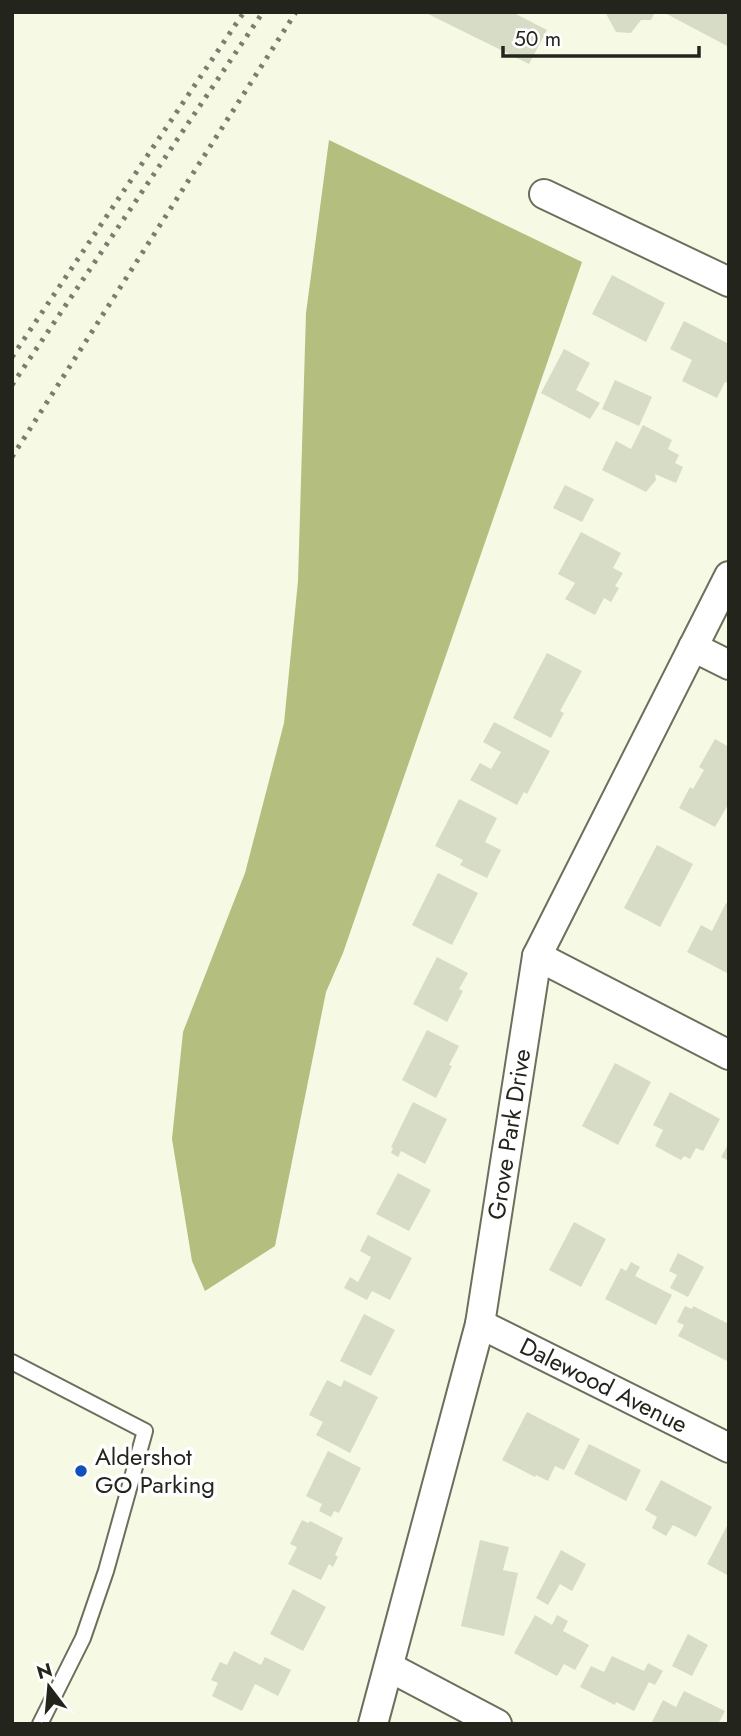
<svg xmlns="http://www.w3.org/2000/svg" width="741" height="1736" font-family="Jost,sans-serif">
<rect width="100%" height="100%" fill="#f6fae4"/>
<path fill="#b3be7f" d="M329,140L582,262L343,953L326,992L275,1246L205,1291L192,1261L172,1139L183,1032L245,873L284,723L298,581L306,313Z"/>
<path fill="#d7dcc6" d="M429,12H512L547,30L529,64L428,14Z
M605,12H655L651,20H641L631,33L616,32Z
M663,12H729V47Z
M612,275L665,303L646,342L592,314Z
M684,321L729,344V384L725,382L717,398L682,381L692,360L670,349Z
M564,349L590,363L576,390L600,403L590,419L541,393Z
M615,380L652,397L639,426L602,409Z
M643,425L672,440L668,449L679,455L675,463L683,467L676,483L655,474L656,480L646,492L602,470L616,441L631,449Z
M565,485L594,499L582,522L553,508Z
M581,532L621,553L613,568L623,573L615,586L619,588L611,602L604,598L595,615L565,599L575,583L558,574Z
M547,653L582,671L560,711L564,713L551,738L513,718Z
M494,722L550,751L527,794L524,792L517,805L470,780L480,763L491,769L501,752L483,742Z
M715,739L729,747V803L715,827L679,808L690,787L693,789L704,770L699,767Z
M459,799L497,818L485,842L501,850L487,878L460,865L463,860L435,846Z
M657,845L693,864L660,927L624,908Z
M438,873L478,893L452,945L412,925Z
M726,903L729,905V974L687,952L701,925L712,931Z
M437,957L468,973L459,989L463,991L447,1022L413,1004Z
M427,1030L459,1046L449,1065L452,1066L436,1098L402,1080Z
M615,1063L651,1082L618,1145L582,1126Z
M670,1092L720,1119L703,1151L696,1148L690,1159L684,1156L681,1160L655,1146L663,1130L653,1125Z
M413,1102L447,1119L425,1164L401,1151L398,1157L391,1153L393,1148L391,1147Z
M729,1143V1161L721,1157Z
M398,1173L431,1190L409,1231L376,1214Z
M574,1222L606,1239L581,1287L549,1270Z
M368,1235L412,1258L390,1300L372,1291L367,1300L344,1288L350,1277L358,1282L371,1257L360,1251Z
M678,1253L704,1267L688,1297L670,1288L677,1275L669,1271Z
M631,1262L640,1267L635,1276L672,1295L656,1325L605,1299L621,1268L626,1271Z
M685,1306L692,1309L693,1306L729,1324V1362L678,1336L684,1325L677,1322Z
M364,1314L395,1330L371,1376L340,1361Z
M327,1380L341,1387L344,1380L378,1397L350,1453L316,1435L323,1422L309,1415Z
M527,1412L580,1439L564,1470L555,1466L548,1481L536,1475L535,1477L502,1460Z
M589,1444L641,1470L626,1501L574,1474Z
M328,1451L361,1468L339,1513L334,1511L331,1517L319,1511L322,1504L306,1496Z
M661,1480L712,1507L696,1537L673,1525L666,1536L652,1528L657,1517L645,1510Z
M302,1520L308,1523L310,1521L343,1538L335,1555L338,1557L333,1567L329,1564L321,1580L288,1564L297,1547L290,1544Z
M729,1522V1576L707,1564Z
M480,1540L509,1547L503,1570L518,1573L504,1636L461,1626Z
M561,1550L586,1564L572,1591L560,1584L548,1605L536,1598Z
M293,1589L326,1607L303,1651L270,1634Z
M535,1615L552,1625L557,1615L568,1621L563,1631L589,1645L575,1670L564,1664L557,1676L514,1653Z
M688,1634L708,1645L692,1676L672,1666Z
M234,1651L261,1665L265,1657L291,1670L278,1696L255,1684L242,1711L212,1696L218,1683L211,1680L220,1662L227,1665Z
M612,1656L644,1671L648,1663L663,1671L655,1685L649,1682L634,1711L616,1702L615,1705L580,1687L591,1666L604,1672Z
M684,1691L725,1711L718,1724H656L652,1722L663,1700L676,1707Z"/>
<g fill="none" stroke-linecap="round" stroke-linejoin="round">
<defs>
<path id="service" d="M12,1362L145,1431L106,1571L83,1638L40,1724"/>
<g id="minor">
<path d="M544,194L729,282"/>
<path d="M693,647L729,665"/>
<path d="M537,956L729,1055"/>
<path id="s1" d="M480,1324L729,1448"/>
<path d="M389,1667L497,1724"/>
<path id="s2" d="M373,1724L480,1324L537,956L729,576"/>
</g>
</defs>
<use href="#service" stroke="#6b6f5c" stroke-width="18"/>
<use href="#minor" stroke="#6b6f5c" stroke-width="32"/>
<use href="#service" stroke="#fff" stroke-width="14"/>
<use href="#minor" stroke="#fff" stroke-width="28"/>
<path stroke="#7a7d6f" stroke-width="5" stroke-dasharray="3.5 7" stroke-linecap="butt" d="M12,357L244,12
M12,385L263,12
M12,457L296,12"/>
</g>
<circle fill="#0f50bb" stroke="#fff" stroke-width="2.5" cx="81" cy="1471" r="7"/>
<g text-anchor="middle" stroke-width="7" stroke-linejoin="round" paint-order="stroke">
<g font-size="24" fill="#23251d" stroke="#fff">
<text dy="8" stroke="none"><textPath href="#s2" startOffset="606">Grove Park Drive</textPath></text>
<text dy="8" stroke="none"><textPath href="#s1" startOffset="138">Dalewood Avenue</textPath></text>
</g>
<g font-size="24" fill="#23251d" stroke="#fff" text-anchor="start">
<text x="95" y="1465">Aldershot<tspan x="95" dy="28">GO Parking</tspan></text>
</g>
</g>
<rect width="741" height="1736" fill="none" stroke="#23251d" stroke-width="28"/>
<g transform="translate(49 1687) rotate(344)" stroke="#ffffff" stroke-width="5" paint-order="stroke">
<path d="M0-5L12 26L0 18L-12 26Z" fill="#23251d"/>
<text y="-10" font-size="19" font-weight="bold" text-anchor="middle" fill="#23251d">N</text>
</g>
<path d="M503 46v10h196v-10" fill="none" stroke="#23251d" stroke-width="3.5"/>
<text x="514" y="46" font-size="21" fill="#23251d" stroke="#ffffff" stroke-width="5" paint-order="stroke">50 m</text>
</svg>
